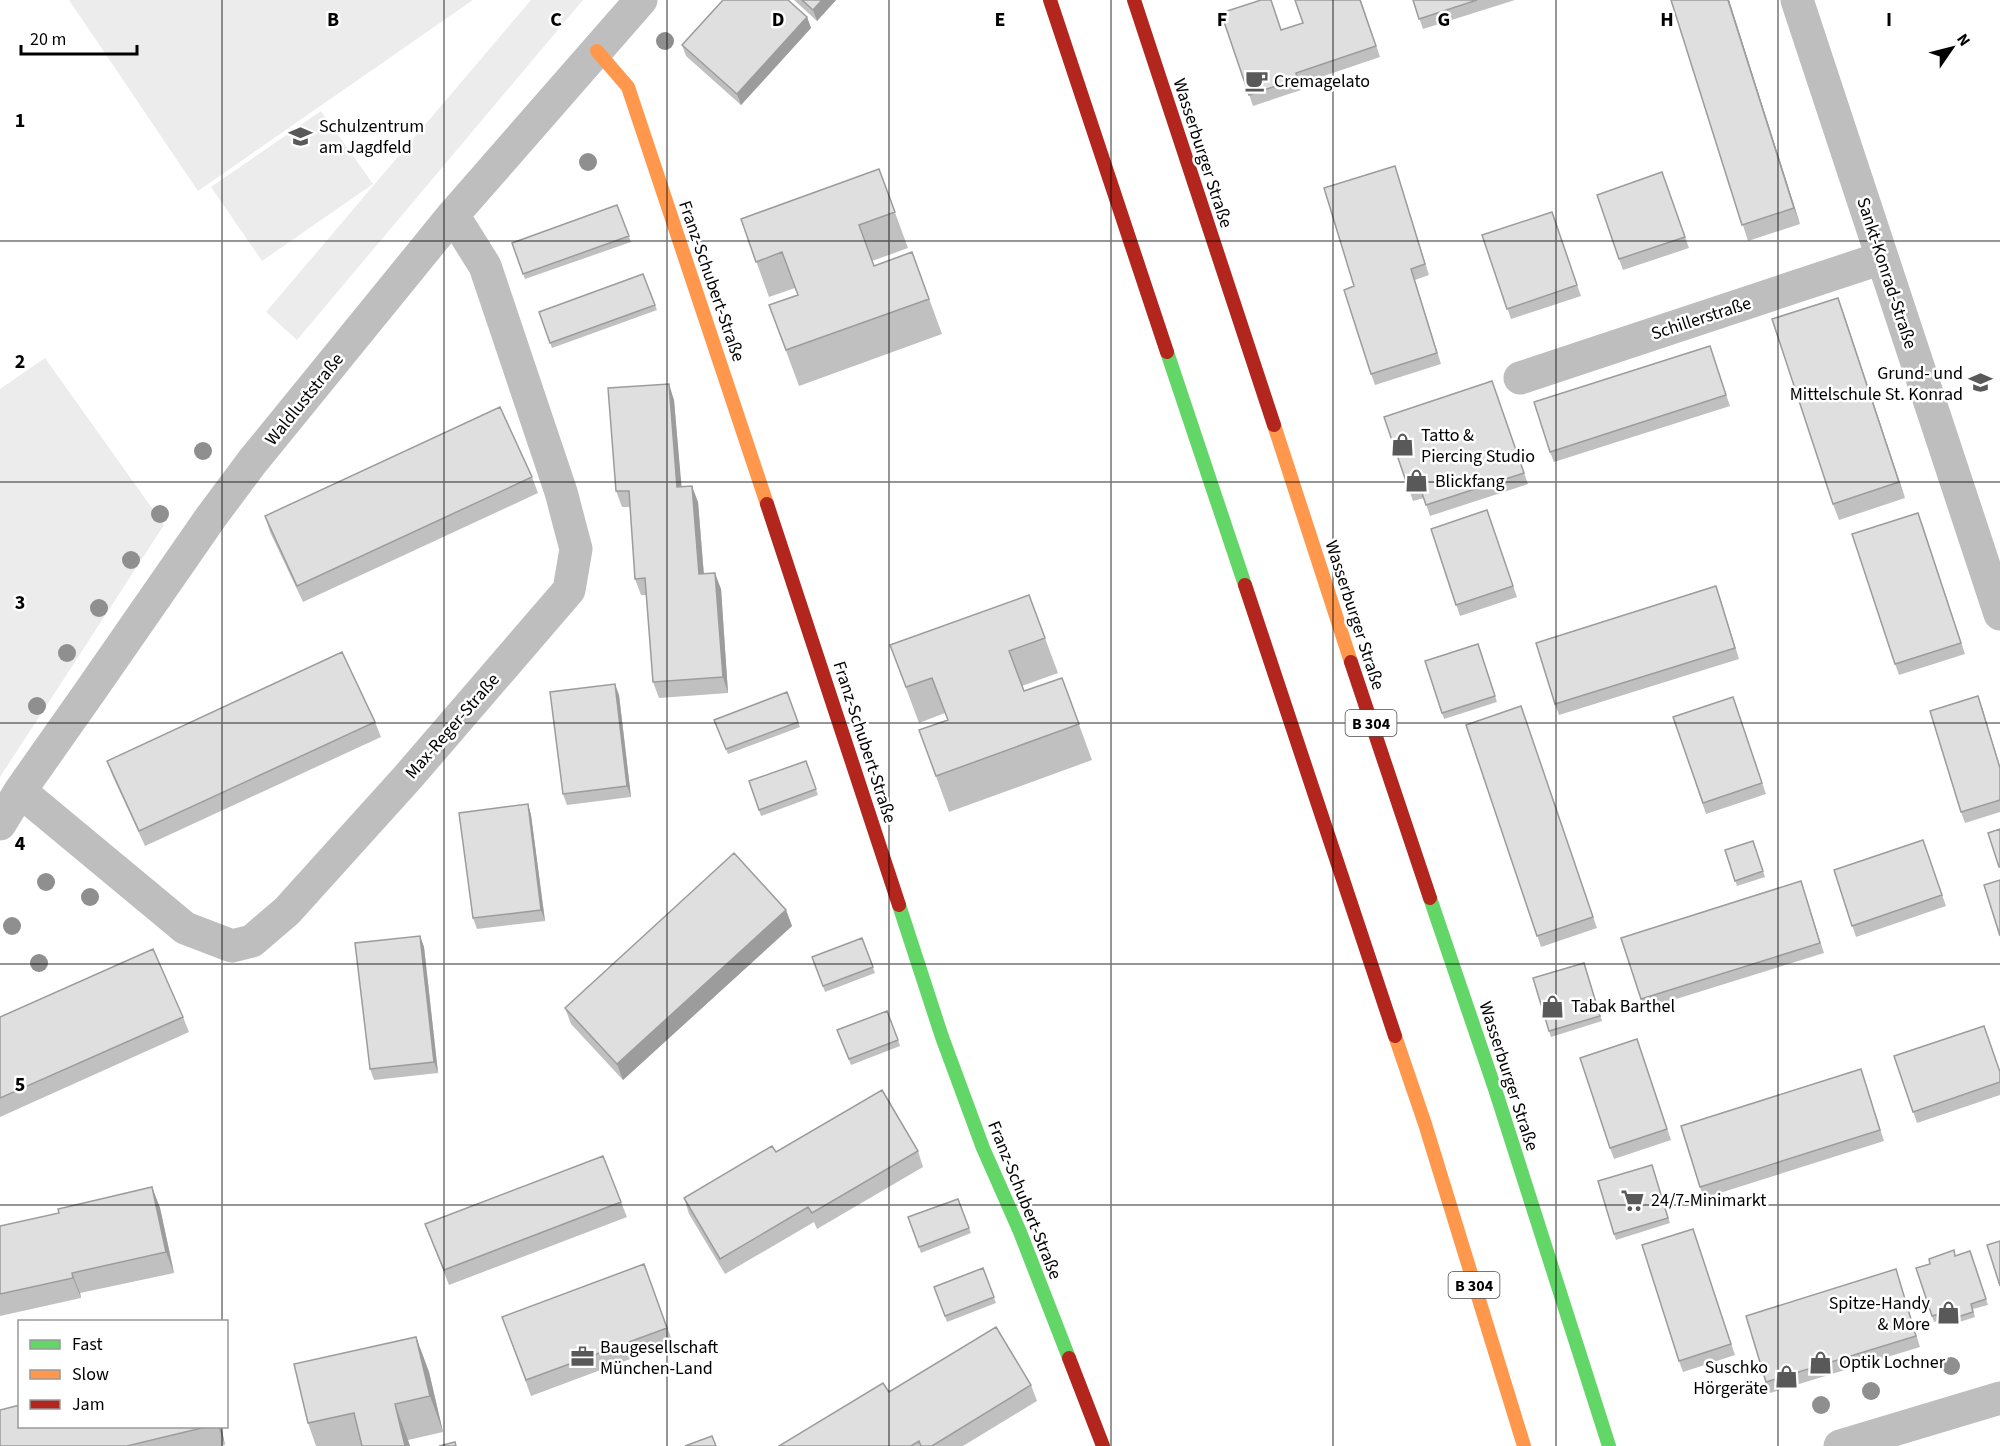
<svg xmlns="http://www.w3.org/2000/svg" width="2000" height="1446" font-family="'Source Sans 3',sans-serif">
<rect width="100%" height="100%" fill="#fff"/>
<path fill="#ececec" d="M69,0H473L198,191Z
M531,0H583L297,340L266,312Z
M321,111L373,184L262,261L211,187Z
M45,358L164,525L0,777V389Z"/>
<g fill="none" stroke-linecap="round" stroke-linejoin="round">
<path stroke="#bebebe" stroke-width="33" d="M1797,0L2000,614
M1520,378L1882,258
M20,791L185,928L232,946L252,941L287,911L408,777L569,590L576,549L561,492L485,266L453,215
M0,824L20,791L91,690L211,517L252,462L453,215L641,0
M1840,1446L2000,1398"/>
<path stroke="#63d668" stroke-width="14" d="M1167,352L1245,585
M1430,898L1495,1089L1609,1446
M899,905L942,1037L983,1148L1020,1232L1069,1358"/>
<path stroke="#ff974d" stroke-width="14" d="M597,51L628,87L767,504
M1274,425L1351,662
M1395,1036L1425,1124L1524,1446"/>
<path stroke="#b3261e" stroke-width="14" d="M1050,0L1167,352
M1134,0L1274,425
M767,504L899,905
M1245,585L1395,1036
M1351,662L1430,898
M1069,1358L1103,1446"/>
</g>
<g fill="#8f8f8f">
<circle cx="665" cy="41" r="9"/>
<circle cx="588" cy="162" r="9"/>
<circle cx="203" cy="451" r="9"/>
<circle cx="160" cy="514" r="9"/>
<circle cx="131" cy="560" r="9"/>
<circle cx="99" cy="608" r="9"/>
<circle cx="67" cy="653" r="9"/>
<circle cx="37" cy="706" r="9"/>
<circle cx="46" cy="882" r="9"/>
<circle cx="90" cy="897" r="9"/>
<circle cx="12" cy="926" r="9"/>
<circle cx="39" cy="963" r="9"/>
<circle cx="1951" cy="1366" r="9"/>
<circle cx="1871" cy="1391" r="9"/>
<circle cx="1821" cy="1405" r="9"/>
</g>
<path fill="#c0c0c0" d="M794,0H836L817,21Z
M1361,0L1380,57L1300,84L1301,90L1253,106L1221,13L1282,30L1303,23Z
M1413,0H1515L1423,29Z
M1671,0H1729L1800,224L1748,241Z
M807,17L811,28L741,105L686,56L682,45Z
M1395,166L1429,275L1415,280L1441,364L1375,385L1371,374L1354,286Z
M879,169L908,248L872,261L874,266L912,252L942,334L799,386L769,305L798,295L795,288L769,297L741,219Z
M1662,172L1689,248L1623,270L1619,259Z
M617,205L631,242L525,279L512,243Z
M1552,212L1581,296L1511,319L1482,235Z
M643,274L657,310L552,348L539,312Z
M1838,298L1905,498L1839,520L1833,504Z
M1710,346L1730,406L1554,462L1550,452Z
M1492,381L1528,484L1430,516L1424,498L1413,501L1384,417Z
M674,400L681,487L698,502L704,574L721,589L728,693L659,698L653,682L646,595H641L635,579L630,507H622L616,491Z
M532,477L538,493L303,602L270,532L265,516Z
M1487,510L1517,597L1460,616L1431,529Z
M1922,523L1965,654L1899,675L1895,664Z
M1029,595L1058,673L1022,686L1024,691L1062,678L1092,760L949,812L919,730L948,720L945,713L919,723L890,645Z
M1720,597L1739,659L1559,715L1555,704Z
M1478,644L1497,702L1444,719L1425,661Z
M787,692L800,727L728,754L714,720Z
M619,695L631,797L567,805L563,794Z
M1978,696L2000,766V812L1965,823L1961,812Z
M1733,697L1766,794L1706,814L1673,717Z
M1521,706L1597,928L1541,947L1466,725Z
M375,722L381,737L145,846L113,777L107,761Z
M806,761L818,795L761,816L749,781Z
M528,804L531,815L545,921L477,929L473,918Z
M1923,840L1946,906L1856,937L1834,870Z
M1753,841L1765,877L1737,886L1725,850Z
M1801,881L1824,953L1644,1009L1641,999Z
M786,910L792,926L623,1080L571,1024L565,1008Z
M420,936L424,947L438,1073L374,1080L370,1069Z
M862,938L875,973L825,992L812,957Z
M1584,963L1602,1021L1551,1037L1549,1031Z
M0,1017H183L189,1032L0,1117Z
M837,1030L898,1040L900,1046L851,1065Z
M1637,1039L1671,1140L1614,1159L1610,1148Z
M1894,1056L2000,1071V1095L1917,1123Z
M1861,1069L1884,1141L1704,1198L1700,1187Z
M918,1151L923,1167L817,1229L814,1222L725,1274L689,1214L684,1198L776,1152Z
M1652,1165L1670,1223L1616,1240L1614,1234Z
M152,1187L160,1208L174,1273L80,1293L81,1298L0,1316V1226L59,1213Z
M958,1199L971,1233L921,1253L908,1217Z
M621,1202L627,1217L449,1285L431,1240Z
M1693,1229L1735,1355L1683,1372L1679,1361Z
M1970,1251L1988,1305L1973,1309L1975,1317L1950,1325L1947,1318L1934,1322L1916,1268Z
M644,1264L673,1343L531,1396L502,1317Z
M983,1268L996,1303L947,1322L934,1287Z
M1896,1269L1920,1347L1770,1393L1766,1382Z
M416,1337L429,1372L443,1432L408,1440L410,1446H316L308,1423Z
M1031,1385L1037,1401L963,1446H779L889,1392Z
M20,1426H221L225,1445L221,1446H0Z"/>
<path fill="#9c9c9c" d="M822,0H836L817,21L813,10Z
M1728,0H1729L1800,224L1794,208Z
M807,17L811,28L741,105L737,94Z
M1838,298L1844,314L1905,498L1899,482Z
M669,384L674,400L683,503L677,487Z
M692,486L698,502L705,590L699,574Z
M715,573L721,589L728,693L723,677Z
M615,684L619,695L631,797L627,786Z
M1978,696L1982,707L2000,768Z
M528,804L531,815L545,921L541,910Z
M786,910L792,926L623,1080L617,1064Z
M420,936L424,947L438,1073L434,1062Z
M152,1187L160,1208L174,1273L166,1252Z
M72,1273L80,1293L81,1298L73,1278Z
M416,1337L429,1372L443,1432L430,1396Z
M395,1404L408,1440L410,1446H405Z
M218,1426H221L225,1445Z"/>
<path fill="#dfdfdf" stroke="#9c9c9c" stroke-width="1.5" d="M723,0H788L807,17L737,94L682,45Z
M802,0H822L813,10Z
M1261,0H1271L1281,30L1303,23L1295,0H1360L1376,46L1296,73L1297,79L1249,95L1221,13Z
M1413,0H1477L1419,19Z
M1671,0H1728L1794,208L1742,225Z
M1395,166L1425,264L1411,269L1437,353L1371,374L1344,290L1354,286L1324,188Z
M879,169L895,212L859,225L874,266L912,252L929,299L786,350L769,305L798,295L782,252L756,262L741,219Z
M1662,172L1685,237L1619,259L1597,195Z
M617,205L629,236L523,274L512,243Z
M1552,212L1577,285L1507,309L1482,235Z
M643,274L655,305L550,343L539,312Z
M1838,298L1899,482L1833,504L1772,319Z
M1710,346L1726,395L1550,452L1534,402Z
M1492,381L1524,473L1426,505L1420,487L1409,490L1384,417Z
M669,384L677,487L692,486L699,574L715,573L723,677L653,682L645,578L635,579L629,491H616L608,388Z
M500,407L532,477L297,586L265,516Z
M1487,510L1513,586L1456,605L1431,529Z
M1918,513L1961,643L1895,664L1852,534Z
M1716,586L1735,648L1555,704L1536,643Z
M1029,595L1045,638L1009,651L1024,691L1062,678L1079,724L936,776L919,730L948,720L932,678L906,687L890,645Z
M1478,644L1495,696L1442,713L1425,661Z
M342,652L375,722L139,831L107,761Z
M615,684L627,786L563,794L550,692Z
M787,692L798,722L726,749L714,720Z
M1978,696L2000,768V800L1961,812L1930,711Z
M1733,697L1762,783L1703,803L1673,717Z
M1521,706L1593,917L1537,936L1466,725Z
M806,761L816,789L759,810L749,781Z
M528,804L541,910L473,918L459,813Z
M2000,829V867H1999L1988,833Z
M1923,840L1942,895L1852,926L1834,870Z
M1753,841L1763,871L1735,881L1725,850Z
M734,853L786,910L617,1064L565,1008Z
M2000,880V936L1984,885Z
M1801,881L1820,943L1641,999L1621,938Z
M420,936L434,1062L370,1069L355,943Z
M862,938L873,967L823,986L812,957Z
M153,949L183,1017L0,1098V1017Z
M1584,963L1600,1016L1549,1031L1533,978Z
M887,1011L898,1040L849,1059L837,1030Z
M1984,1026L2000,1072V1082L1913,1112L1894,1056Z
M1637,1039L1667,1129L1610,1148L1580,1058Z
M1861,1069L1880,1130L1700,1187L1681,1126Z
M882,1090L918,1151L812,1213L808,1207L720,1259L684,1198L772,1146L776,1152Z
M603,1156L621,1202L444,1270L425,1224Z
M1652,1165L1668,1218L1614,1234L1598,1181Z
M152,1187L166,1252L72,1273L73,1278L0,1294V1226L59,1213L58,1209Z
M958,1199L969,1228L919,1247L908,1217Z
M1693,1229L1731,1344L1679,1361L1642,1245Z
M2000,1241V1286L1987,1245Z
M1954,1250L1955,1256L1970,1251L1986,1299L1971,1304L1973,1312L1948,1320L1946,1312L1932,1316L1916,1268L1930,1264L1929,1259Z
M644,1264L667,1328L526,1380L502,1317Z
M983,1268L994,1297L945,1316L934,1287Z
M1896,1269L1916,1336L1766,1382L1746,1316Z
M996,1327L1031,1385L932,1446H921L919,1441L911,1446H779L883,1383L889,1392Z
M416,1337L430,1396L395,1404L405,1446H362L354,1413L308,1423L294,1364Z
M20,1405V1426H210L127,1446H0V1410Z
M712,1436L716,1446H685Z
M455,1442L456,1446H439Z"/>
<path fill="none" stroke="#000" stroke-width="1.5" stroke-opacity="0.55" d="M222,0V1322M444,0V1446M667,0V1446M889,0V1446M1111,0V1446M1333,0V1446M1556,0V1446M1778,0V1446M0,241H2000M0,482H2000M0,723H2000M0,964H2000M0,1205H2000M222,1426V1446"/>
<defs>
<symbol id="cafe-bare" viewBox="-9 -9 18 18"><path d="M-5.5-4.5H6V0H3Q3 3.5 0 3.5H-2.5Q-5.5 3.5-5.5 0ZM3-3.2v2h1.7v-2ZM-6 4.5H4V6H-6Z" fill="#595959" stroke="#fff" stroke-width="2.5" paint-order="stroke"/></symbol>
<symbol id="school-bare" viewBox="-9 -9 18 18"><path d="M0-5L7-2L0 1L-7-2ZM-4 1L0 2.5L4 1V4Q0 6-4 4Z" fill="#595959" stroke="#fff" stroke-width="2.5" paint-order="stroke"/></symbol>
<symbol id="shop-bare" viewBox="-9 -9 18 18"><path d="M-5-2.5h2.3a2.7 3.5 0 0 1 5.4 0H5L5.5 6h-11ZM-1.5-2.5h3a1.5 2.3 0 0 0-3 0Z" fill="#595959" stroke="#fff" stroke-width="2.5" paint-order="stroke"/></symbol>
<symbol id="supermarket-bare" viewBox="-9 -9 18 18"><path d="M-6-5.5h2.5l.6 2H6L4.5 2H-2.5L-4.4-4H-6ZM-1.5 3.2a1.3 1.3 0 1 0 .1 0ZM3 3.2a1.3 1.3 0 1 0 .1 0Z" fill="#595959" stroke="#fff" stroke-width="2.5" paint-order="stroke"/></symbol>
<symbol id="office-bare" viewBox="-9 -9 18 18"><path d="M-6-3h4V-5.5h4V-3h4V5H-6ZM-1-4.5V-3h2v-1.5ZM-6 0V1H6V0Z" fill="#595959" stroke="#fff" stroke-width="2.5" paint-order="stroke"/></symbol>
</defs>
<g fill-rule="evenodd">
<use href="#cafe-bare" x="1240" y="64" width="33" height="33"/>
<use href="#school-bare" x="284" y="120" width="33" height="33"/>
<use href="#school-bare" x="1964" y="366" width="33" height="33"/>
<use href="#shop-bare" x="1386" y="428" width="33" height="33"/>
<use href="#shop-bare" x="1400" y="464" width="33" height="33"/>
<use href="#shop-bare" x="1536" y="990" width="33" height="33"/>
<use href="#supermarket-bare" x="1616" y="1184" width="33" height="33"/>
<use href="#shop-bare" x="1932" y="1296" width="33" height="33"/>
<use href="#office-bare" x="566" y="1340" width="33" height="33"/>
<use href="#shop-bare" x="1804" y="1346" width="33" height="33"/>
<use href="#shop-bare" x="1770" y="1360" width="33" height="33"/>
</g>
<g text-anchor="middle" stroke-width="5" stroke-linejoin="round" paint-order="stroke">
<g fill="#fff" stroke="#4c4c4c" stroke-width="1.5">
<rect x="1345.5" y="710" width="51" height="26" rx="4.5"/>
<rect x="1448.5" y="1272" width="51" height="26" rx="4.5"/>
</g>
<g font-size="16" font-weight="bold" fill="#000">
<text x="1371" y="729">B 304</text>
<text x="1474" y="1291">B 304</text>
</g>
<g font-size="18" fill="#000" stroke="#fff" text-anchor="start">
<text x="1274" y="87">Cremagelato</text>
<text x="319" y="132">Schulzentrum<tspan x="319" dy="21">am Jagdfeld</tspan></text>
<text x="1963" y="379" text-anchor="end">Grund- und<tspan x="1963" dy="21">Mittelschule St. Konrad</tspan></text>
<text x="1421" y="441">Tatto &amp;<tspan x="1421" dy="21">Piercing Studio</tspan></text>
<text x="1435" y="487">Blickfang</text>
<text x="1571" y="1012">Tabak Barthel</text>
<text x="1651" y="1206">24/7-Minimarkt</text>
<text x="1930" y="1309" text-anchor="end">Spitze-Handy<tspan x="1930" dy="21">&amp; More</tspan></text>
<text x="600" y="1353">Baugesellschaft<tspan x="600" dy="21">München-Land</tspan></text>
<text x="1839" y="1368">Optik Lochner</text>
<text x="1768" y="1373" text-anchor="end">Suschko<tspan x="1768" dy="21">Hörgeräte</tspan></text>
</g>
<g font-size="18" fill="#000" stroke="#fff">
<text transform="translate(1203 153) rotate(72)" y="6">Wasserburger Straße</text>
<text transform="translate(1887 273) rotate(72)" y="6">Sankt-Konrad-Straße</text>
<text transform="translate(712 281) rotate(71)" y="6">Franz-Schubert-Straße</text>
<text transform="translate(1701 318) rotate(-18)" y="6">Schillerstraße</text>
<text transform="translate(304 399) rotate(-51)" y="6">Waldluststraße</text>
<text transform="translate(1355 615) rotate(72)" y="6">Wasserburger Straße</text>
<text transform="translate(452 726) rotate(-49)" y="6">Max-Reger-Straße</text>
<text transform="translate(865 742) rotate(72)" y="6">Franz-Schubert-Straße</text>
<text transform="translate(1509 1076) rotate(72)" y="6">Wasserburger Straße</text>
<text transform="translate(1025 1200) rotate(68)" y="6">Franz-Schubert-Straße</text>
</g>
</g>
<g font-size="20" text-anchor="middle" font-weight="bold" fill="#000" stroke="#fff" stroke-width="5" stroke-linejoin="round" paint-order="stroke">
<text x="333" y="26">B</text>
<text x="556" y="26">C</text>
<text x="778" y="26">D</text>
<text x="1000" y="26">E</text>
<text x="1222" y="26">F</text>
<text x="1444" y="26">G</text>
<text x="1667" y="26">H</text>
<text x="1889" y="26">I</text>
<text x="20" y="127">1</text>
<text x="20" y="368">2</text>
<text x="20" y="609">3</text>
<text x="20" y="850">4</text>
<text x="20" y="1091">5</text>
</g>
<rect x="18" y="1320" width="210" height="108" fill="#ffffff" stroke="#999999" stroke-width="1.5"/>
<rect x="30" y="1340" width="30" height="9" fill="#63d668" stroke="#999999" stroke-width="1.5"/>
<text x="72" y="1350" font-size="18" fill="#000000">Fast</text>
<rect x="30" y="1370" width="30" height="9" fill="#ff974d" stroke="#999999" stroke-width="1.5"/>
<text x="72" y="1380" font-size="18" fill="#000000">Slow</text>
<rect x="30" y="1400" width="30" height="9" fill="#b3261e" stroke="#999999" stroke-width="1.5"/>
<text x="72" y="1410" font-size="18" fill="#000000">Jam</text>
<g transform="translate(1952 48) rotate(55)" stroke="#ffffff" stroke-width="4.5" paint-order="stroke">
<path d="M0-4.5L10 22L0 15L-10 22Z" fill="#000000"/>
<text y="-9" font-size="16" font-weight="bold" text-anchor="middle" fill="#000000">N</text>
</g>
<path d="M21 45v9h116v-9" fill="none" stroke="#000000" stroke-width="3"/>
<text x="30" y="45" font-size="18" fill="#000000" stroke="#ffffff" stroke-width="4.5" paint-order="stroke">20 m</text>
</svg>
